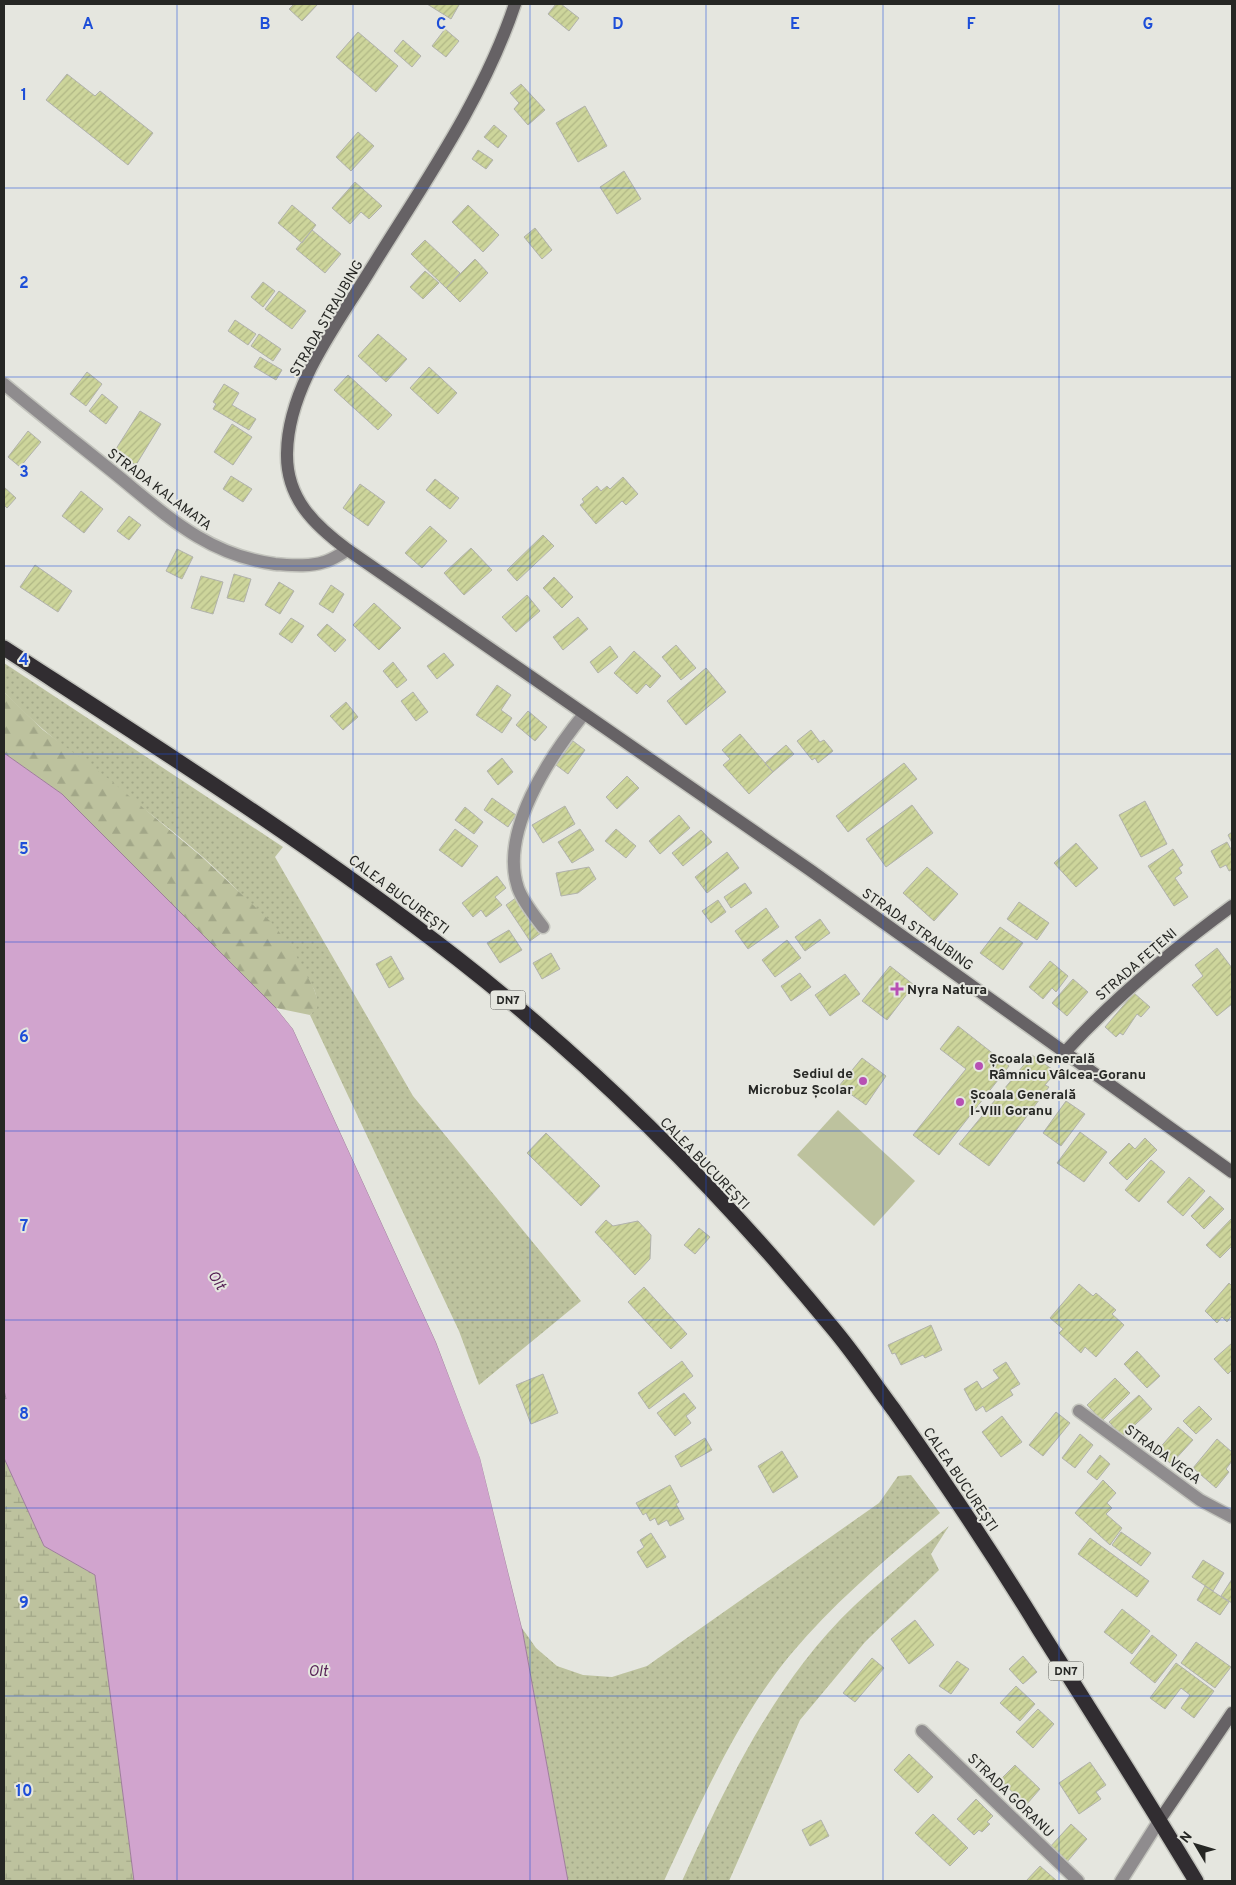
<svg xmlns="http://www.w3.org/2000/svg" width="1236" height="1885" font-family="Overpass,sans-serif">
<defs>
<pattern id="grass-dots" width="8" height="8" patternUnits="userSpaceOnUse" patternTransform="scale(1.25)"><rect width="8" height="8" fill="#bdc29e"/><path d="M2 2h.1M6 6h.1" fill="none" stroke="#a2a788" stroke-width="1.8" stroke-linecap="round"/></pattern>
<pattern id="forest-firs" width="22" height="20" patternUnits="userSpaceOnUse" patternTransform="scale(1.25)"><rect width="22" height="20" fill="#bdc29e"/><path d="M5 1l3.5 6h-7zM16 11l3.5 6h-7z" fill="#a2a788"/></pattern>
<pattern id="wetland-marsh" width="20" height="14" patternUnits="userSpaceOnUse" patternTransform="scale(1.25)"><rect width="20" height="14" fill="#bdc29e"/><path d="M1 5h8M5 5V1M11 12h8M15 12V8" fill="none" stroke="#a2a788"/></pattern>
<pattern id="building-hatch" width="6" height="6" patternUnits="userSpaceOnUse" patternTransform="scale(1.25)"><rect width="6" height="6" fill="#cdd59b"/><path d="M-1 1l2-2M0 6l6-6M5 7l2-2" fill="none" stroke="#b0b785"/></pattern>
</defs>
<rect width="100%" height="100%" fill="#e5e6df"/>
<path fill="url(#grass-dots)" d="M4,663L283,847L275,857L413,1096L581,1301L479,1385L459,1331L310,1015C319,1005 318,1001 314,989C290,957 268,921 240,893C169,817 75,767 4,692Z
M911,1475L940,1513C888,1558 835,1601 791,1654C738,1717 699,1806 664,1881H568L522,1628L536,1648L557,1666L583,1675L612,1677L647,1666L879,1503L898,1476Z
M949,1526L931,1554L939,1570L865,1642L800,1720L729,1881H682C726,1785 776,1680 854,1606C884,1578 917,1552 949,1526Z"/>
<path fill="url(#forest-firs)" d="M4,692L43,730L110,780L202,857L271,922L292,948L314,989L318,1001L317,1008L310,1015L276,1008L62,794L4,753Z"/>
<path fill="url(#wetland-marsh)" d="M4,1458L44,1546L95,1575L134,1881H4Z"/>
<path fill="#bdc29e" d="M838,1110L915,1181L874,1226L797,1155Z"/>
<path fill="#d1a4ce" stroke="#9e7e9b" d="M4,753L62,794L276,1008L293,1029L436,1342L480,1457L522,1628L568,1881H134L95,1575L44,1546L4,1458V1398L6,1399L4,1390Z"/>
<path fill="#e5e6df" d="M276,1008L279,1009L295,1028L439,1341L483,1457L526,1633L522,1628L480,1458L436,1342L293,1029Z"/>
<path fill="url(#building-hatch)" stroke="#b1b2ac" d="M294,4H318L302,21L289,9Z
M427,4H458L459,5L451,19Z
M556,4H561L579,18L569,31L548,14Z
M445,29L459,41L446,57L432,46Z
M358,32L398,66L376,92L336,57Z
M403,40L421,56L412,67L394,51Z
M67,74L95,96L100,91L153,133L128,165L46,100Z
M521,84L545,110L528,125L514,109L519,103L510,93Z
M585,106L607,146L578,162L556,123Z
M494,125L507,136L498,148L484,137Z
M358,132L374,146L351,171L336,157Z
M478,150L493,160L486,169L472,159Z
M624,171L641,199L617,214L600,187Z
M355,182L382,206L369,219L361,212L350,224L332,208Z
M292,205L316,225L302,243L278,223Z
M468,205L499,235L483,252L452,222Z
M535,228L552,250L542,259L524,237Z
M312,230L341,254L325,273L296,249Z
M425,240L460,273L446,288L411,254Z
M475,259L488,273L460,302L446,288Z
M425,271L439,283L423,299L410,287Z
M263,282L275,291L263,307L251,297Z
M279,291L306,311L292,329L265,309Z
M235,320L256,334L248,345L228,331Z
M259,334L281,349L273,361L251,346Z
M378,334L407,359L386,382L358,356Z
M260,357L282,370L276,380L254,367Z
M429,367L457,393L438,414L410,388Z
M87,372L102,384L86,406L70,394Z
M348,375L392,415L378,430L334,390Z
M224,384L239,393L232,405L256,419L249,430L213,409L216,404L213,402Z
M102,394L118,407L106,424L89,411Z
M140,411L161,424L136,465L114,452Z
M232,424L252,437L233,465L214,452Z
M28,431L41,442L20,467L8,457Z
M231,476L252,489L243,502L223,489Z
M623,477L638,494L626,505L622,501L596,524L580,505L584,502L582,499L597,486L601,491L607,486L610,489Z
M435,479L459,498L450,509L426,490Z
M360,484L385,502L368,526L343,508Z
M4,487L16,498L7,508L4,505Z
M81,491L103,509L84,533L62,516Z
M129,516L141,525L129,540L117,531Z
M430,526L447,541L422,568L405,553Z
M543,535L554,546L517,581L507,570Z
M471,548L492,570L464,595L444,573Z
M177,549L193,557L182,579L166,571Z
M35,565L72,591L58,612L20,587Z
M234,574L251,579L244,602L227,598Z
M201,576L223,582L213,614L191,608Z
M554,577L573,597L562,608L543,588Z
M279,582L294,591L280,614L265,605Z
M331,585L344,594L333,613L319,604Z
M527,595L540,611L516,632L502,617Z
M374,603L401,628L379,650L353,625Z
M578,617L588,629L563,650L553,637Z
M291,618L304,626L292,643L279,634Z
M327,624L346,640L335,652L317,635Z
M676,645L696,668L681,680L662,657Z
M610,646L618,657L598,673L590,662Z
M634,651L661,676L650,688L646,684L637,694L614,673Z
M444,653L454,665L437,679L427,666Z
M393,662L407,680L397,688L383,671Z
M706,668L726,692L686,725L667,701Z
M497,685L511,695L501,710L512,718L502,733L476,715Z
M413,692L428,712L416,721L401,701Z
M346,702L358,717L343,730L330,716Z
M528,711L547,727L535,741L516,725Z
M811,730L820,742L824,740L833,751L818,763L815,758L812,760L797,741Z
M740,734L773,772L749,794L723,765L730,759L722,750Z
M573,741L585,750L568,774L556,765Z
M786,745L794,754L773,772L765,763Z
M502,758L513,772L498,785L487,771Z
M904,763L917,779L848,832L836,816Z
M627,776L639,788L617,809L606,797Z
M492,798L516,815L508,827L484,810Z
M1145,801L1167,844L1141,857L1119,815Z
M912,805L933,833L886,867L866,839Z
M565,806L575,824L543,843L532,825Z
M465,807L483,822L474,834L455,820Z
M679,815L690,828L660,854L649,841Z
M455,829L478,846L462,867L439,850Z
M580,829L594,850L572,863L558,842Z
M616,829L636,846L626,858L605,841Z
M701,830L712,842L683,866L672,853Z
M1232,832V843L1228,835Z
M1227,842L1232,851V870L1229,871L1226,865L1220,868L1211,851Z
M1076,843L1098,868L1076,887L1054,863Z
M1173,849L1183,865L1179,868L1182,873L1175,878L1188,897L1174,906L1148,866Z
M727,852L739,868L707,893L695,877Z
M589,867L596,879L578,893L561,896L556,873Z
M927,867L958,894L934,921L903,893Z
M497,876L506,888L495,897L502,905L486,917L481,910L473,917L462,903Z
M745,883L752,893L731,908L724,897Z
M517,897L541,933L530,941L506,905Z
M718,900L726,912L711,923L702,911Z
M1019,902L1049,923L1037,940L1007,919Z
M766,908L779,927L748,949L735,931Z
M820,919L830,933L805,951L795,937Z
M1000,927L1023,943L1003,970L980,953Z
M509,930L522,950L500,963L487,943Z
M787,940L801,958L775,977L762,960Z
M1217,948L1232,968V1004L1217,1016L1192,985L1203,976L1195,965Z
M551,953L560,969L542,979L533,963Z
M391,956L404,979L389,988L376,964Z
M1050,961L1068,976L1056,992L1052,988L1043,999L1029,987Z
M890,966L914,985L887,1020L862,1001Z
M800,973L811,987L791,1001L781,986Z
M845,974L860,994L830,1016L815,995Z
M1073,979L1088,992L1067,1016L1052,1003Z
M1134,993L1150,1007L1141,1017L1137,1014L1123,1035L1120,1033L1116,1037L1105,1027Z
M958,1026L1009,1066L939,1155L913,1135L966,1069L940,1049Z
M1032,1055L1056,1072L1045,1085L1049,1087L989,1166L959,1144Z
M862,1058L886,1076L866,1105L839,1086Z
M1066,1101L1085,1114L1061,1146L1043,1133Z
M1080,1132L1107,1152L1084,1182L1057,1163Z
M546,1133L600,1186L581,1206L527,1153Z
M1145,1138L1157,1150L1127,1180L1109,1163L1129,1143L1135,1149Z
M1151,1160L1165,1172L1139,1202L1125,1190Z
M1189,1177L1205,1191L1183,1216L1167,1202Z
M1210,1196L1224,1209L1204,1229L1191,1216Z
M1232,1218V1246L1220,1258L1206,1245Z
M606,1220L613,1226L638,1221L651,1235L650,1259L635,1275L595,1232Z
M699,1228L710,1237L695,1254L684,1245Z
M1229,1283L1232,1286V1315L1227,1322L1222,1317L1217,1323L1205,1311Z
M1079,1284L1093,1296L1096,1293L1116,1310L1112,1314L1124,1325L1096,1357L1085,1347L1081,1353L1059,1333L1063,1329L1050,1318Z
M644,1287L687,1334L671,1349L628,1302Z
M931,1325L942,1350L925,1358L923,1355L901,1365L895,1353L892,1354L888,1345Z
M1232,1343V1370L1228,1374L1214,1359Z
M1137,1351L1160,1376L1147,1388L1124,1364Z
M682,1361L693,1376L649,1409L638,1393Z
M1006,1362L1020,1384L1010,1390L1013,1395L986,1412L983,1406L976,1411L964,1389L977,1381L982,1389L999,1378L993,1370Z
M543,1374L558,1413L531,1424L516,1385Z
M1115,1378L1130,1393L1102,1421L1087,1405Z
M684,1393L696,1408L686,1416L691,1423L675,1436L657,1413Z
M1139,1395L1152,1409L1122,1437L1109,1422Z
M1199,1406L1212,1419L1196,1434L1183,1421Z
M1056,1412L1070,1423L1043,1456L1029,1445Z
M1002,1416L1022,1442L1001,1457L982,1432Z
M1178,1427L1193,1440L1171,1464L1157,1451Z
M1080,1434L1093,1445L1075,1468L1062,1458Z
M705,1438L712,1450L681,1467L675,1456Z
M1217,1439L1232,1452V1461L1226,1469L1229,1472L1216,1488L1193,1468Z
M782,1451L798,1477L773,1493L758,1466Z
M1100,1455L1110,1464L1097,1480L1087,1472Z
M1103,1480L1116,1493L1107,1503L1112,1508L1106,1514L1122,1528L1110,1545L1075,1513Z
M670,1485L679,1502L676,1504L684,1519L670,1526L667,1520L658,1525L655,1518L650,1521L646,1513L643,1515L636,1503Z
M1121,1532L1151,1553L1141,1566L1112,1545Z
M651,1533L666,1557L647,1568L637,1552L644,1547L640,1540Z
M1090,1538L1149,1581L1137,1597L1078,1554Z
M1203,1560L1224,1573L1213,1591L1192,1577Z
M1232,1579V1603L1221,1596Z
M1205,1586L1229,1602L1220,1615L1197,1600Z
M1122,1609L1150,1631L1132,1654L1104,1632Z
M915,1620L934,1645L909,1664L891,1639Z
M1152,1635L1177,1655L1155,1683L1130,1663Z
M1196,1642L1231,1667L1215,1688L1181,1663Z
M1023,1656L1037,1672L1023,1684L1009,1669Z
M872,1658L884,1668L855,1702L843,1693Z
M957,1661L969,1669L951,1694L939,1686Z
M1176,1663L1214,1691L1194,1718L1181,1708L1190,1695L1181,1688L1165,1709L1150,1698Z
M1016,1686L1035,1704L1020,1721L1000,1703Z
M1038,1709L1054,1724L1033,1748L1016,1732Z
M909,1754L933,1777L918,1793L894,1770Z
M1090,1762L1106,1785L1096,1792L1101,1799L1079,1814L1059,1783Z
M1015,1765L1040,1789L1026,1805L1000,1780Z
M976,1799L993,1816L987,1822L990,1824L982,1832L979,1830L974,1835L957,1819Z
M933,1814L968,1848L950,1866L915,1833Z
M821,1820L829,1836L810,1846L802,1830Z
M1071,1824L1087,1839L1066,1863L1049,1848Z
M1040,1866L1057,1881H1026Z"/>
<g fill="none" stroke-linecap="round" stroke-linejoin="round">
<defs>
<path id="street" d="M4,384C40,414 77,443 113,472C165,514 206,555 275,564C291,565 309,567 324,562C332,560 340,554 348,550
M543,927C534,915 523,902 518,888C499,832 550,756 584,714
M1079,1411L1200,1500L1232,1517
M922,1731L1078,1881
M1121,1881L1159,1821"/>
<path id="secondary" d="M515,4C483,100 422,186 369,272C336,326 288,387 287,453C286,498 314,525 348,550L810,870L1232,1172
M1065,1052C1116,996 1172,950 1232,906
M1159,1821L1232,1713"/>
<path id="highway" d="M4,648C158,748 313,846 458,959C595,1066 721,1192 831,1326C854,1353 873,1382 894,1410C945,1482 993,1554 1039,1629C1092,1713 1145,1796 1196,1881"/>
</defs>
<use href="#street" stroke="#c3c4bd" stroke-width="15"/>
<use href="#secondary" stroke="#c3c4bd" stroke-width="15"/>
<use href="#highway" stroke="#c3c4bd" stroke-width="18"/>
<use href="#street" stroke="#8f8c8e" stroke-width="12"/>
<use href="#secondary" stroke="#666265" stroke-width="12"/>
<use href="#highway" stroke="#312d31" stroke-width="15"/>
</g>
<path fill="none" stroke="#1d4ed8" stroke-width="1" stroke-opacity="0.55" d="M177,4V1881M353,4V1881M530,4V1881M706,4V1881M883,4V1881M1059,4V1881M4,188H1232M4,377H1232M4,566H1232M4,754H1232M4,942H1232M4,1131H1232M4,1320H1232M4,1508H1232M4,1696H1232"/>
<g fill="#b750b4" stroke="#e5e6df" stroke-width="2">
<path d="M894.5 981.5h5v5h5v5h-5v5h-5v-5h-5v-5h5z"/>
<circle cx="979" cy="1066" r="5"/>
<circle cx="863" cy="1081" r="5"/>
<circle cx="960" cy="1102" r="5"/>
</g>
<g text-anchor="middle" stroke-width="4" stroke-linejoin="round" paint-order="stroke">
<g fill="#e5e6df" stroke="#5f605c" stroke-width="1">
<rect x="490.5" y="990.5" width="35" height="19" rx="4"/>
<rect x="1048.5" y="1661.5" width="35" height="19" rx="4"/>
</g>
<g font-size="12" font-weight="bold" fill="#262724">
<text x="508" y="1004">DN7</text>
<text x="1066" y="1675">DN7</text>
</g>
<g font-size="14" fill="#262724" stroke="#e5e6df">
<text transform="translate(326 318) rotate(-60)" y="5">STRADA STRAUBING</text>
<text transform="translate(160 489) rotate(37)" y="5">STRADA KALAMATA</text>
<text transform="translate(399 894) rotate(37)" y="5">CALEA BUCUREȘTI</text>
<text transform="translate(918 929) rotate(35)" y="5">STRADA STRAUBING</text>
<text transform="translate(1136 964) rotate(-41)" y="5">STRADA FEȚENI</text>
<text transform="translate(705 1163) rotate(46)" y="5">CALEA BUCUREȘTI</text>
<text transform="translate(1163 1454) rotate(36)" y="5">STRADA VEGA</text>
<text transform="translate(961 1479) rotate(56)" y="5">CALEA BUCUREȘTI</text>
<text transform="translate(1011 1795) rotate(44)" y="5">STRADA GORANU</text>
</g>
<g font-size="14" font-weight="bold" fill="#262724" stroke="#e5e6df" text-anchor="start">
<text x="907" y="994">Nyra Natura</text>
<text x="989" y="1063">Școala Generală<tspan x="989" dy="16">Râmnicu Vâlcea-Goranu</tspan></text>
<text x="853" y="1078" text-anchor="end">Sediul de<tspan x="853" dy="16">Microbuz Școlar</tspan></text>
<text x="970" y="1099">Școala Generală<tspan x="970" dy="16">I-VIII Goranu</tspan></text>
</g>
<g font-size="15" font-style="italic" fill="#572256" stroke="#e5e6df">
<text transform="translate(217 1280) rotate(57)" y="5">Olt</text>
<text x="318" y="1676">Olt</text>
</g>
</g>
<g font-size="16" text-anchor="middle" font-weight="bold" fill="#1d4ed8" stroke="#e5e6df" stroke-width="4" stroke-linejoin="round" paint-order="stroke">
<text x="88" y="29">A</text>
<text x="265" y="29">B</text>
<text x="441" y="29">C</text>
<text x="618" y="29">D</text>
<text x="795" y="29">E</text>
<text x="971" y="29">F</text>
<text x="1148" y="29">G</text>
<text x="24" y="100">1</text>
<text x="24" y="288">2</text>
<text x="24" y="477">3</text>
<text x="24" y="665">4</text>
<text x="24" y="854">5</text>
<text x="24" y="1042">6</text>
<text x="24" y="1231">7</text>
<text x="24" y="1419">8</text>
<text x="24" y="1608">9</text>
<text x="24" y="1796">10</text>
</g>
<rect width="1236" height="1885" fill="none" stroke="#262724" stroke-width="10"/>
<g transform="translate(1196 1845) rotate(308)" stroke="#e5e6df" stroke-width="4" paint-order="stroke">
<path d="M0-4L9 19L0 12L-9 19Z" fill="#262724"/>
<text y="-8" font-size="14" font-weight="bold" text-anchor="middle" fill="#262724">N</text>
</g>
</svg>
